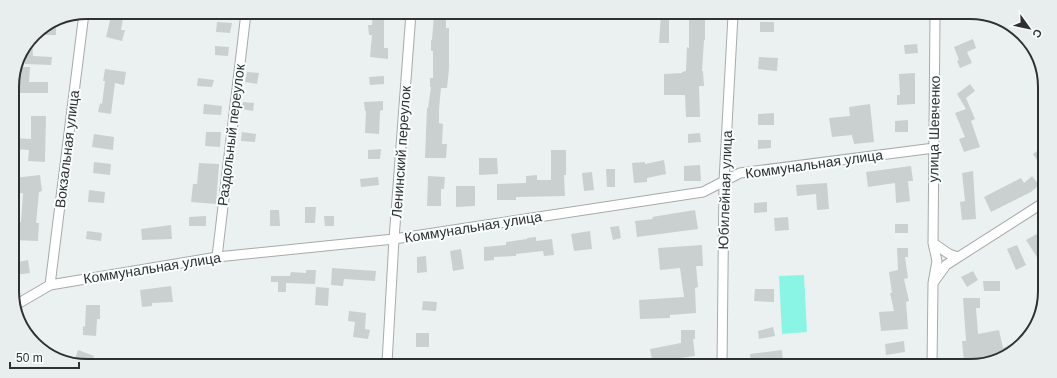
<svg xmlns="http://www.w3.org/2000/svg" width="1057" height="378" font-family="Arial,sans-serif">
<rect width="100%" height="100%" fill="#ebf1f0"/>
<path fill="#8bf5e5" d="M804,275L807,332L782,334L779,276Z"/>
<path fill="#cad0cf" d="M112,12H124L121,30H125L122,41L106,37Z
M373,14H384V48H388V59L370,57L372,35H369L368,25H372Z
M434,14H446V28H449V69L447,88H441L439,109V123L443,124L442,144H447L446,158H425L427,108H428L431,87H430V78H433V51H431V40H432Z
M661,14L669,15V43H659Z
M689,15H705V40H704L702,71H703L704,86H699L700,117H686L685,95H664V74L682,73V72L686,71L687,47L689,48Z
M217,22L232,23L230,33L216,32Z
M760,22H774V32H760Z
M56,24V35H34L37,31Z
M32,37L33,56L52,57L51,65L25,64V47Z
M973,39L976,48L967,52L972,63L960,68L957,61L959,60L954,47Z
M917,44L918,53L905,54L904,45Z
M215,46L229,47L228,56L215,55Z
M759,57L778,58L777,71L758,69Z
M16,67H30L29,82H48V93H12V82H15Z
M105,69L126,72L124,85L115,83L111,114L98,112L100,103L102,104L105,81H103Z
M247,72L259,73L257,84L245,82Z
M915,73V104L897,105V95H900L899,74Z
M384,76V84L370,85L369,77Z
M198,78L214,80L212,87L197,86Z
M970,84L975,91L966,98L975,119L971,121L980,147L964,152L959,139L965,137L955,113L966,109L957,94Z
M383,101V110L380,111L379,134L365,133L366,111H365L364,102Z
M243,102L254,103L253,111L242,109Z
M204,104L222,106L221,115L203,114Z
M870,104L874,142L854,144L852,135L832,137L829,118L850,116L849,107Z
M774,113V125H758V114Z
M31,116H46L45,162L28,161L29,150L13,149L12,138L31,139Z
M908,120V132H895V121Z
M206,132H221L220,147L205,146Z
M242,132L256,134L255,142L241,141Z
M700,133L701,142L688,143V134Z
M94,134L114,137L113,150L92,147Z
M758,140H771V148L758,149Z
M1043,147V169L1033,154Z
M381,149L380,159H368V150Z
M551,150H566V175H564L565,196L516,197V200H497V184L526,183V176L537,175V180H551Z
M479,158H497L498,174L479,175Z
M664,160L666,174L647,178V182L634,183L632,163L645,162V164Z
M94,162L111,164L110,175L93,173Z
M199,163L219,164L216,204L191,202L193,184H197Z
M700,165L701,181H684V166Z
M911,166L913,181H908L910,201L896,203L895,183L868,187L866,172Z
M606,169H615V187H607Z
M973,171L976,219L962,220L960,202L965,201L962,173Z
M592,172L594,190L584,191L582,173Z
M40,175L42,191L39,192L36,223H39L38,241L13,240V222H21L23,193L13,194V178Z
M428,176L445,177L444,189H441V206H427Z
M1032,176L1039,185L1031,192L991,212L984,197L1021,178L1024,183Z
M378,177L379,185L361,187L360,179Z
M827,183L829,209L817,210L816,194L797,196L796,185Z
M456,186H475V206L456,207Z
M89,190L105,192L104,203L88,202Z
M767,202V212L754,213V203Z
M305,207H316L315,223H305Z
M270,210H279L280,226H270Z
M695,210L698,229L637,237L635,221L653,219L652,217Z
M206,216V226H189V217Z
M324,216H334V226H325Z
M788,217L789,230L775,231L774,218Z
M895,224H908V233H895Z
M171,225L172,239L142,240L141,229Z
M619,226L621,238L613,240L610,227Z
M87,231L102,233L101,241L86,239Z
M590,231L592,249L574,251L571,234Z
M1042,231V265L1026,240Z
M536,237V241L552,239L554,255L544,256L543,251L516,254V256L494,257V260L484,261V247L506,245V242L527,239V238Z
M702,245L703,266H696L698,287L695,288L696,313L670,315V318L640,319L639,300L684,297L680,268L660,270L658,248Z
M1017,245L1026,265L1016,270L1007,249Z
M897,248H908V257H905L908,278L904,279L909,301L906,302L908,329L881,331L879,312L894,311L890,293H892L889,272L898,270Z
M461,249L464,269L453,271L450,251Z
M426,256L427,272L417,273V257Z
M28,260L30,273L15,275L13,263Z
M332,268L376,271L375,281L344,279L343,286L331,285Z
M306,270H316L315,284L286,283V292H278V282H271V276H290L291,272L306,273Z
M973,271L978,280L967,287L961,277Z
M983,281H1000V291H984Z
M171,286L173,302L152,303V306L142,307L140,290Z
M316,287L329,288L328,306L315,305Z
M755,289H774V302L754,301Z
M963,298H980V308H976L978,334L999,330L1003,348L1026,336L1016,350L977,365L975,360L964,362L962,341H966Z
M423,301L437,302L436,311L422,310Z
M86,305H100V319H97L96,336L83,335V326L85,327Z
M349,311L366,313L365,329L370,330L368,339L353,337L355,322L348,321Z
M773,327L775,336L759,339L758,331Z
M681,330H695V339H693L695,356L673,359V363L653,365L650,349L681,343Z
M416,333H429V347H416Z
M904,341L905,352L886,355L885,344Z
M78,350L94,356L92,362H74Z
M782,350L783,361L751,365L750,354Z"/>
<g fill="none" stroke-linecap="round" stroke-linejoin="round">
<defs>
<path id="minor" d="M935,16L933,243L949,254L958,257
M217,257L246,13
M933,283L946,265L1043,203
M50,285L84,13
M14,306L50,285L217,257L394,239L703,192L740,173L934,148
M387,363L394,239L411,13
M722,365L724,181L733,15
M932,366L933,283L937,261L933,243"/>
</defs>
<use href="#minor" stroke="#a6abaa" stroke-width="11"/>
<use href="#minor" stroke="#fff" stroke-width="9"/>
</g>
<g text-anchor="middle" stroke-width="4" stroke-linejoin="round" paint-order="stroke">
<g font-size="14" fill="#2f3130" stroke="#f8fefd">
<text transform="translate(934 129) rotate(-89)" y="5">улица Шевченко</text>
<text transform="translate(231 135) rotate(-83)" y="5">Раздольный переулок</text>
<text transform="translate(67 149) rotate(-83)" y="5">Вокзальная улица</text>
<text transform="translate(401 152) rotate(-86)" y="5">Ленинский переулок</text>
<text transform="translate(814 164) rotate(-8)" y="5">Коммунальная улица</text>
<text transform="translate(725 190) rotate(-88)" y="5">Юбилейная улица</text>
<text transform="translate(473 227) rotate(-9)" y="5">Коммунальная улица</text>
<text transform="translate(152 268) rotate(-9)" y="5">Коммунальная улица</text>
</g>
</g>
<path d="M0 0H1057V378H0ZM87 19H970A68 68 0 0 1 1038 87V291A68 68 0 0 1 970 359H87A68 68 0 0 1 19 291V87A68 68 0 0 1 87 19Z" fill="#e8eeed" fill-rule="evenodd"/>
<path fill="none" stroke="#2f3130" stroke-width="2" d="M87 19H970A68 68 0 0 1 1038 87V291A68 68 0 0 1 970 359H87A68 68 0 0 1 19 291V87A68 68 0 0 1 87 19Z"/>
<g transform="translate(1029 28) rotate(123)" stroke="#f8fefd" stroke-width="3" paint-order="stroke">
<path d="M0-3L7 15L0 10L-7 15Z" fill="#2f3130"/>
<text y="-6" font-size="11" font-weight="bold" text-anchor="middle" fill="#2f3130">С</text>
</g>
<path d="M10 362v6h69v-6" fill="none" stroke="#2f3130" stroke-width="2"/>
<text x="16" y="362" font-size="12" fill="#2f3130" stroke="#f8fefd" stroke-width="3" paint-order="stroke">50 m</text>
</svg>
